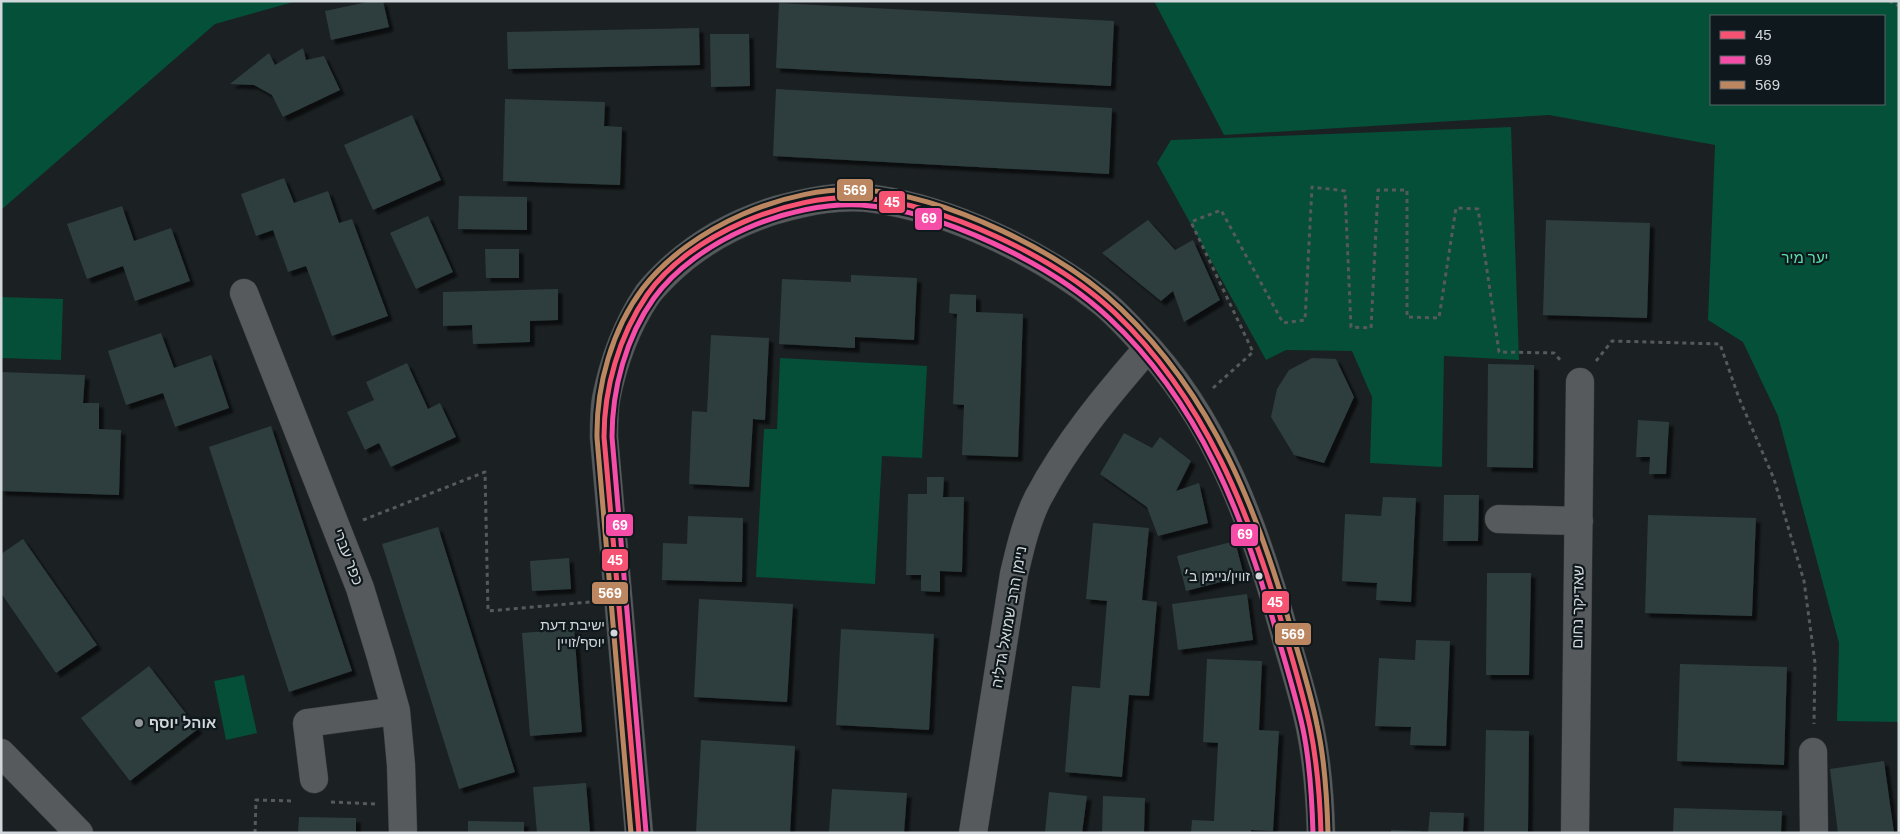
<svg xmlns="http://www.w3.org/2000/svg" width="1900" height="834" font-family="Arial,Heebo,sans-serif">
<defs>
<filter id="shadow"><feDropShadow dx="4.5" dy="4.5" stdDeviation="1" flood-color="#0009"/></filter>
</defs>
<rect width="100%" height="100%" fill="#1b2022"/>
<path fill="#054e37" d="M1511,127L1519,360L1444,356L1442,467L1370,463L1372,397L1352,351L1286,350L1266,360L1157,163L1171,140Z
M1,297L63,299L61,360L1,358Z
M780,358L927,366L922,458L882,456L875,584L756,577L764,429H777Z
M244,675L257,733L226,740L214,681Z"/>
<path fill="#045038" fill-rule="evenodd" d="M1,1H297L215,24L1,210Z
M1154,1H1899V722L1837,721L1839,643L1778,416L1743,342L1708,320L1715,145L1549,115L1224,135ZM1711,16H1884V104H1711Z"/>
<path fill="#2e3d3e" filter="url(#shadow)" d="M372,1H383L389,27L331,40L325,11Z
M779,3L1114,21L1111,86L776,68Z
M699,28L700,65L508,69L507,32Z
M710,34H749L750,86L711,87Z
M303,48L306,60L324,56L340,90L283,117L272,95L254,85L230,84L269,53L275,65Z
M776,89L1112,108L1109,174L773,156Z
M505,99L605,102L604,126L622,127L620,185L503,181Z
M412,115L441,180L373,210L344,145Z
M284,178L294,203L328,191L339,223L352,219L388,316L332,336L306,266L288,272L273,230L256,236L241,194Z
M459,196L527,197V230L458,229Z
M122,206L134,241L171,228L190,281L135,301L123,266L87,279L67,224Z
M428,216L453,272L416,289L390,233Z
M1148,220L1175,250L1193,240L1220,300L1184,322L1173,291L1161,301L1102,253Z
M1546,220L1650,223L1647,318L1543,315Z
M485,249H519V278H486Z
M851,275L917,278L914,340L855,337V348L779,344L782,279L851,282Z
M558,289V320L530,321V342L473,344L472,325L443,326V292Z
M950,294L976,295V312L1023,314L1018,457L962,455L964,405L953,404L957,314L949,313Z
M161,333L174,368L211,355L229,408L175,427L163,393L126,405L108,351Z
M711,335L769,338L765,420L753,419L749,487L689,484L692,411L707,412Z
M1312,358L1336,359L1354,397L1324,463L1294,455L1271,417L1277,389L1289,370Z
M407,363L428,409L440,403L456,437L391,467L379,443L365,450L347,412L374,400L366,382Z
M1488,364L1534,365L1533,468L1487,467Z
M1,372L85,375L83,403H99V429L121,430L119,495L1,491Z
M1638,420L1669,422L1666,474H1649L1650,457H1636Z
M271,426L352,671L289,692L209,447Z
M1124,433L1152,448L1160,437L1191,461L1176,491L1199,483L1208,523L1158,536L1147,507L1100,474Z
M927,477H944L943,497H964L962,572L940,571V592L921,591V575H906L908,494H927Z
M1444,495H1479L1478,541H1443Z
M1383,497L1416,498L1411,602L1376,600L1377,583L1342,581L1345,514L1381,516Z
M1648,515L1756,518L1752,616L1645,613Z
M688,516L743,518L742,582L662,580L663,543L687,544Z
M1093,523L1149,528L1142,600L1157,602L1149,696L1129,695L1122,777L1065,772L1072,686L1100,688L1107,601L1086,599Z
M438,527L515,772L459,789L382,544Z
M23,539L97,645L56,673L1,593V554Z
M1235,541L1244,576L1186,591L1177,556Z
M569,558L571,589L532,591L530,561Z
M1487,573H1531L1529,675H1486Z
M1247,594L1253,640L1178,650L1172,604Z
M699,599L793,604L787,702L694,697Z
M574,629L582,732L530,736L522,633Z
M841,629L934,634L929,730L836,725Z
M1416,640L1450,641L1446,746L1410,745L1411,727L1375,726L1379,658L1415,660Z
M1207,659L1262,661L1259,730L1279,731L1273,831L1251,830V833H1191L1192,820L1214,821L1218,743L1203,742Z
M1680,664L1787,667L1784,765L1677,761Z
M149,666L198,729L130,781L81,718Z
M1486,730L1529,731L1528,833L1484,832Z
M701,740L795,746L790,833H696Z
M1884,761L1894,833H1838L1830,769Z
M586,783L590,833H537L533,787Z
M832,789L907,793L904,833H829Z
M1049,792L1087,796L1082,833H1045Z
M1103,796L1145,798L1144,833H1102Z
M1674,808L1782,811L1781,833H1673Z
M1430,812L1464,813L1463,833H1428Z
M299,817L356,818V833H298Z
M468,821L524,822V833H468Z
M1391,830L1421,831V833H1391Z"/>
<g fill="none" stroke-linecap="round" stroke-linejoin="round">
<defs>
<path id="minor" d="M244,293L360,588L381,657L396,711L401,765L403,833
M1499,519L1579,521
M1813,752L1814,833
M1,753L79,833
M314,779L307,723L396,711
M639,833L604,437C604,424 604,411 606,399C613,363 627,325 647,295C652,288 658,282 664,276C695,245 734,223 776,210C809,201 841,194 875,199C952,210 1040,253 1101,301C1114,311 1126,324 1137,336C1218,419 1257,532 1287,642C1295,670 1304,698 1310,727C1317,761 1320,798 1321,833
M973,833L1014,574C1020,549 1026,522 1038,498C1067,443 1107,395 1148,348
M1575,833L1580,382"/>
</defs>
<use href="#minor" stroke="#373a3c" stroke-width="29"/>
<path stroke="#565a5b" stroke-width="3" stroke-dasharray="4 4" stroke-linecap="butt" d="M1889,1L1899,6
M1596,361L1612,341L1720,344L1739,398L1774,479L1804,581L1815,663L1814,724
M1213,388L1253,352L1191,222L1221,210L1283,323L1305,320L1312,187L1345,191L1351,327L1371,328L1378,190H1407V317L1439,318L1456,208L1478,209L1499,352L1554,353L1561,361
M363,520L485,472L488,611L590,602
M331,802L375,804
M255,833L256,800L295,801"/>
<use href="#minor" stroke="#565a5c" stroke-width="28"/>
<defs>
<path id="bus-1" d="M639,833L604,437C604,388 619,336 647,295C688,235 791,193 862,198C942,203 1057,258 1115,313C1205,399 1250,513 1284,630C1293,662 1303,694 1310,727C1317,762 1320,797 1321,833"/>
<path id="bus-2" d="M646,832L612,437C612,389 626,337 654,298C696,240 791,201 861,205C939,210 1052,264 1109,318C1200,403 1244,517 1277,634C1286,665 1296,697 1303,729C1310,763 1312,798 1313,833"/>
<path id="bus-3" d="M631,833L597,438C596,386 612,329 643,288C690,227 788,185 864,190C946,196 1062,252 1121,309C1214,398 1258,511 1292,632C1301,663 1311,694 1317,725C1325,760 1327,797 1328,833"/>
</defs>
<use href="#bus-1" stroke="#0f181c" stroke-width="9"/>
<use href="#bus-2" stroke="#0f181c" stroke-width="9"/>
<use href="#bus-3" stroke="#0f181c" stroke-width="9"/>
<use href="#bus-1" stroke="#f65372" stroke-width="5"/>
<use href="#bus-2" stroke="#f54da8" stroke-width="5"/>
<use href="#bus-3" stroke="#bb8660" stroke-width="5"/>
</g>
<g fill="#d1d7da" stroke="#0f181c" stroke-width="2">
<circle cx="1259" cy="576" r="4.5"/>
<circle cx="614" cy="633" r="4.5"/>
</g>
<circle fill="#91979a" stroke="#0f181c" stroke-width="2" cx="139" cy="723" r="5"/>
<g text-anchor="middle" stroke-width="4.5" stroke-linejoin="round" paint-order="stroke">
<g font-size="14" fill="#d1d7da" stroke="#0f181c" text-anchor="end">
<text x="1250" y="581">זווין/ניימן ב׳</text>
<text x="605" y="630">ישיבת דעת<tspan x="605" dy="17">יוסף/זויין</tspan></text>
</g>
<g font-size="15" fill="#5be0aa" stroke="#0f181c">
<text x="1805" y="263">יער מיר</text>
</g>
<g font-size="15" fill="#d1d7da" stroke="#0f181c">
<text transform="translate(348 557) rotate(69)" y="5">כפר עברי</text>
<text transform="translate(1578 607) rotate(-89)" y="5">שאדיקר נחום</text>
<text transform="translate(1009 617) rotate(-80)" y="5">ניימן הרב שמואל גדליה</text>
</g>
<g font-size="15" font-weight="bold" fill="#d1d7da" stroke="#0f181c" text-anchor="start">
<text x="149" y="728">אוהל יוסף</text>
</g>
</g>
<g stroke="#0f181c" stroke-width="2">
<rect x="836" y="178" width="38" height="24" rx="5" fill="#bb8660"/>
<rect x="878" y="190" width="28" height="24" rx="5" fill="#f65372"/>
<rect x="914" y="207" width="29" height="24" rx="5" fill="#f54da8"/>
<rect x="605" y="513" width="29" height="24" rx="5" fill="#f54da8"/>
<rect x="1230" y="523" width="29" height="24" rx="5" fill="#f54da8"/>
<rect x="601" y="548" width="28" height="24" rx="5" fill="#f65372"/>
<rect x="591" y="581" width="38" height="24" rx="5" fill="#bb8660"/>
<rect x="1261" y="590" width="29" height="24" rx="5" fill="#f65372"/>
<rect x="1274" y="622" width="38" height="24" rx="5" fill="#bb8660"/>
</g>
<g font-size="14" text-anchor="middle" font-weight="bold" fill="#fff">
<text x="855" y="195">569</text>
<text x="892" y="207">45</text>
<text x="929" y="223">69</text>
<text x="620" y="530">69</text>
<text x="1245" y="539">69</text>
<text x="615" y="565">45</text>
<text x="610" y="598">569</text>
<text x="1275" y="607">45</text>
<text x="1293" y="639">569</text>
</g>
<rect width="1900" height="834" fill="none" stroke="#d1d7da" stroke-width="5"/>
<rect x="1710" y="15" width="175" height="90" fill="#0f181c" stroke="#5d6468"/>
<rect x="1720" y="31" width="25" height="8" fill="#f65372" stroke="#5d6468"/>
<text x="1755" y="40" font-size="15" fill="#d1d7da">45</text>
<rect x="1720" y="56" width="25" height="8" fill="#f54da8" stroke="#5d6468"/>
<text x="1755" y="65" font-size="15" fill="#d1d7da">69</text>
<rect x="1720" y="81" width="25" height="8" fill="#bb8660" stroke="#5d6468"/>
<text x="1755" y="90" font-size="15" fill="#d1d7da">569</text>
</svg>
